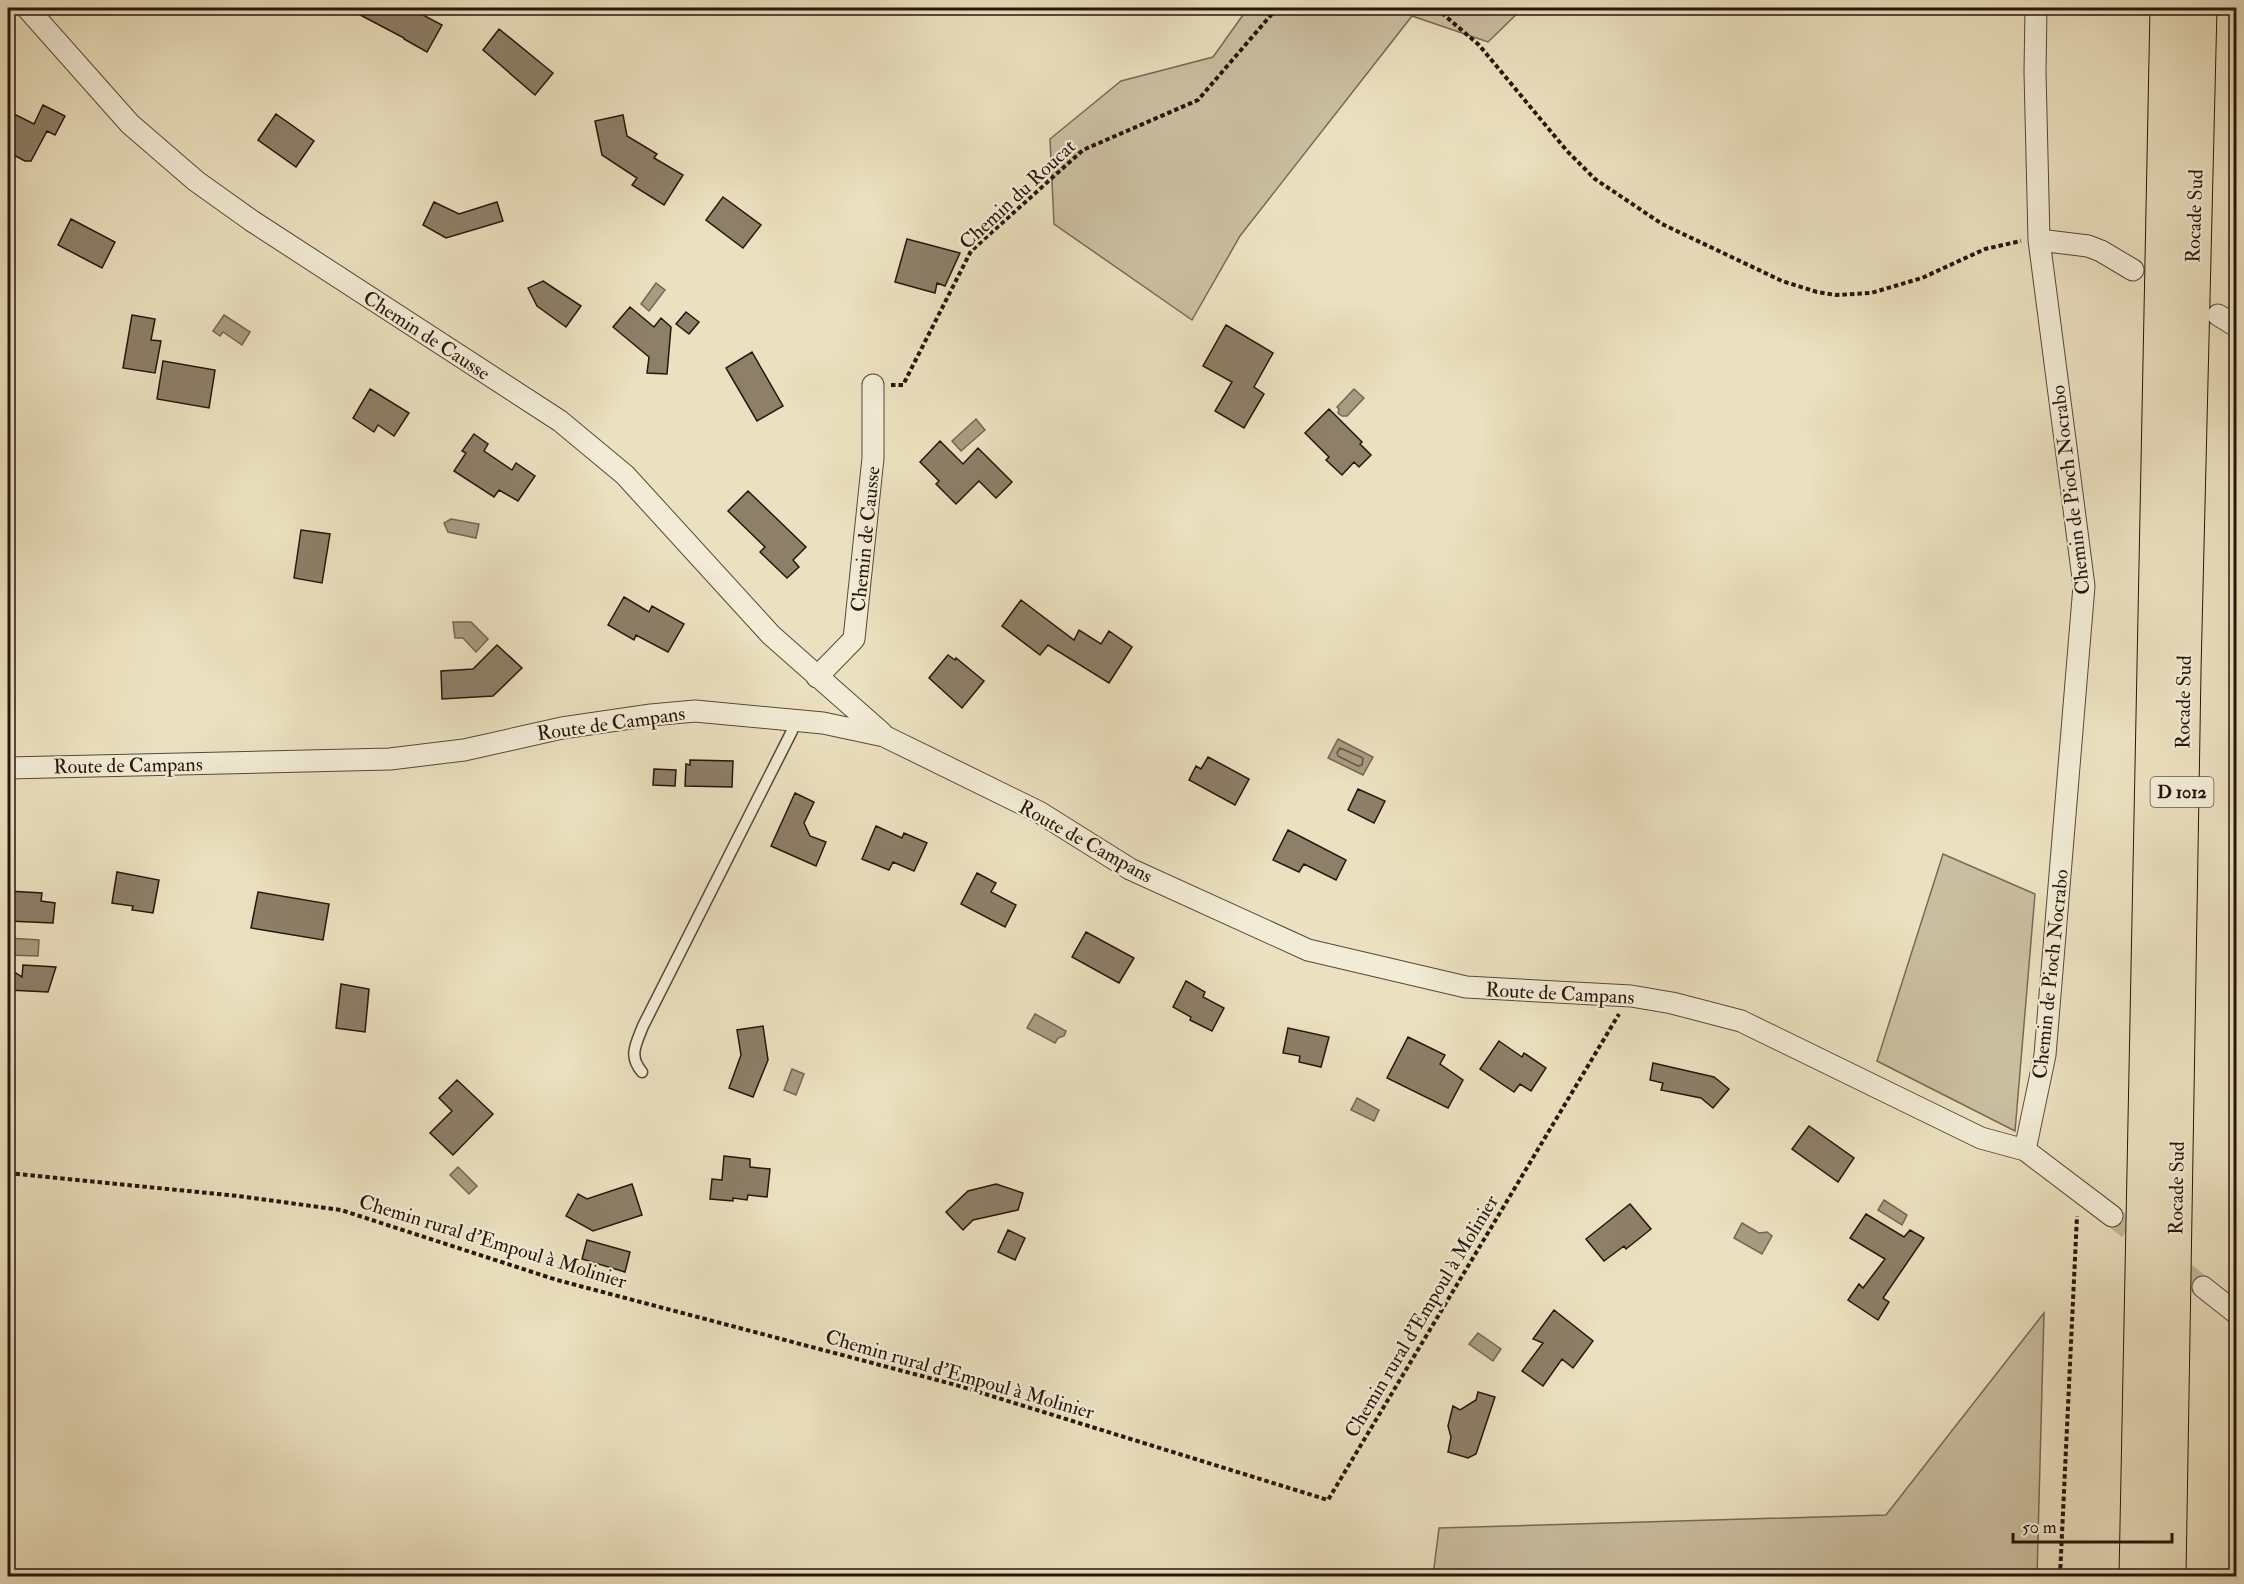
<svg xmlns="http://www.w3.org/2000/svg" width="2244" height="1584" font-family="'IM FELL Double Pica',serif">
<rect width="100%" height="100%" fill="#ebe0bf"/>
<filter id="stains"><feTurbulence type="fractalNoise" baseFrequency=".00333" numOctaves="4"/><feColorMatrix values="0 0 0 0 .2 0 0 0 0 .09 0 0 0 0 .02 0 0 0 .5 -.17"/></filter>
<radialGradient id="worn" r=".72"><stop offset=".6" stop-color="#630" stop-opacity="0"/><stop offset="1" stop-color="#630" stop-opacity=".3"/></radialGradient>
<path fill="#cabea0" stroke="#786a55" stroke-width="1.5" d="M1248,8H1523L1488,42L1412,16L1240,236L1192,320L1054,224L1050,139L1121,81L1213,57Z
M1943,854L2035,894L2015,1131L1877,1061Z
M2044,1313L2037,1576H1433L1439,1528L1886,1515Z"/>
<path fill="#a89b81" stroke="#746651" stroke-width="1.5" d="M656,283L665,290L649,311L641,304Z
M224,315L250,332L242,345L223,332L220,336L213,331Z
M1354,389L1364,398L1347,416H1342L1338,413L1339,409L1337,407Z
M976,419L985,430L961,451L952,441Z
M451,519L479,524L476,538L448,532L444,523Z
M453,622H471L488,639L476,652L463,638H455Z
M1338,739L1373,757L1363,775L1328,758Z
M8,938L39,940L38,956L8,955Z
M1035,1014L1066,1031L1064,1036L1058,1038L1055,1043L1027,1028Z
M792,1069L804,1074L796,1095L784,1090Z
M1357,1098L1379,1110L1374,1121L1351,1110Z
M458,1167L477,1186L469,1194L450,1175Z
M1884,1200L1907,1215L1902,1225L1878,1210Z
M1742,1223L1759,1233L1767,1232L1772,1236L1762,1254L1734,1238Z
M1478,1333L1501,1349L1493,1361L1469,1344Z"/>
<g fill="none" stroke-linecap="round" stroke-linejoin="round">
<path stroke="#685846" stroke-width="1.5" d="M1340,748L1363,758L1362,765L1358,766L1338,756L1337,753Z"/>
</g>
<path fill="#8d7f68" stroke="#27160a" stroke-width="1.5" d="M347,8H410L442,25L427,52L404,39V38Z
M499,29L553,73L535,95L483,50Z
M43,105L65,116L55,135L47,131L31,161H25L8,152V111L34,124Z
M276,114L314,141L296,167L258,140Z
M623,115L627,136L657,154L654,158L683,175L664,205L632,185L637,178L602,155L595,121Z
M723,197L761,225L743,248L706,220Z
M434,202L459,214L497,202L503,221L446,238L423,225Z
M71,219L115,242L102,268L58,245Z
M907,239L960,253L945,286L937,283L935,293L895,282Z
M543,281L581,306L566,327L537,306L528,288Z
M630,307L654,327L661,318L671,327L667,374L647,373L649,357L613,327Z
M686,312L699,322L689,334L676,324Z
M132,315L155,319L151,340L161,341L155,373L123,368Z
M1226,325L1273,353L1254,387L1264,394L1244,428L1215,411L1232,382L1203,366Z
M752,352L783,406L757,421L726,368Z
M163,361L215,370L209,408L157,399Z
M370,389L409,413L394,436L378,425L374,432L353,418Z
M1329,409L1362,442L1360,444L1371,455L1359,467L1354,462L1342,475L1326,460L1329,457L1305,433Z
M474,434L488,444L484,451L512,470L516,463L535,476L518,501L499,490L494,497L454,471L466,453L462,451Z
M940,441L963,464L978,448L1012,482L996,498L979,481L956,504L936,484L939,481L920,462Z
M748,491L806,547L793,560L799,567L787,578L760,552L765,547L728,511Z
M301,530L330,534L322,583L294,578Z
M624,597L649,612L652,606L684,624L668,652L636,635L634,640L608,625Z
M1021,600L1074,640L1079,630L1101,644L1109,631L1132,647L1109,683L1048,645L1040,655L1002,626Z
M497,645L522,668L493,696L442,699L441,671L473,669Z
M948,655L955,660L956,658L984,681L962,708L929,678Z
M1208,757L1249,779L1235,805L1189,780L1196,766L1201,769Z
M690,760L733,761L732,787L685,786L686,764L690,765Z
M654,769L676,770L675,786L653,785Z
M1358,789L1385,801L1374,823L1348,810Z
M795,793L814,802L804,823L810,836L826,842L816,866L771,846Z
M876,826L902,838L904,833L927,843L914,871L893,862L889,870L862,859Z
M1288,830L1346,860L1336,880L1304,864L1299,872L1273,860Z
M117,872L159,880L153,913L132,910L133,906L112,903Z
M977,873L996,883L991,892L1016,905L1005,927L961,904Z
M8,891L42,893L41,901L55,903L53,923L8,921Z
M258,892L329,904L323,940L251,928Z
M1086,932L1134,958L1119,983L1072,957Z
M23,965L56,967L48,992L8,990V968L22,977Z
M1186,981L1205,992L1203,997L1224,1008L1212,1031L1190,1020L1191,1017L1173,1007Z
M341,984L369,989L365,1032L336,1028Z
M763,1026L768,1060L753,1097L729,1088L741,1055L737,1030Z
M1288,1028L1329,1037L1321,1067L1299,1062L1300,1056L1283,1053Z
M1408,1037L1445,1055L1440,1064L1463,1080L1448,1108L1387,1078Z
M1499,1041L1522,1057L1524,1053L1546,1068L1531,1091L1520,1084L1514,1092L1480,1069Z
M1653,1063L1714,1077L1729,1089L1713,1108L1701,1098L1661,1090L1663,1083L1650,1080Z
M457,1080L493,1114L453,1155L430,1133L452,1111L439,1098Z
M1809,1126L1854,1158L1838,1182L1792,1149Z
M724,1156L750,1159V1167L770,1169L767,1197L748,1195L747,1200L733,1198V1201L710,1199L712,1179L722,1180Z
M632,1184L642,1215L593,1231L566,1216L578,1194L587,1199Z
M996,1184L1023,1193L1018,1210L973,1220L963,1230L946,1212L968,1191Z
M1630,1204L1651,1229L1626,1249L1624,1246L1604,1261L1586,1239Z
M1866,1214L1904,1237L1910,1230L1924,1238L1883,1298L1889,1302L1878,1320L1848,1300L1859,1284L1863,1288L1885,1259L1850,1238Z
M1008,1230L1025,1238L1015,1260L998,1252Z
M587,1240L630,1252L625,1272L582,1259Z
M1554,1310L1593,1341L1573,1368L1562,1359L1543,1386L1522,1371L1543,1343L1533,1339Z
M1478,1392L1495,1397L1476,1454L1468,1458L1448,1452L1451,1437L1448,1426L1453,1406L1460,1410L1476,1400Z"/>
<g fill="none" stroke-linecap="round" stroke-linejoin="round">
<path stroke="#c4b89b" stroke-width="21" stroke-dasharray="21 10" stroke-linecap="butt" d="M2112,1216L2203,1287"/>
<defs>
<path id="lane" d="M642,1072C628,1056 636,1044 643,1026L792,731L795,719"/>
<path id="street" d="M27,8L130,124L196,181L252,221L560,421L625,475L771,635L882,733
M2039,240L2088,246L2101,251L2133,270
M2218,315L2236,326
M817,677L854,639L873,458V385
M8,768L390,759L464,750L562,728L651,715L695,711L823,723L884,736L1039,812L1130,869L1308,950L1466,987L1631,996L1672,1003L1741,1021L1981,1138L2025,1150L2112,1216
M2025,1150L2045,1055L2084,586L2039,240L2035,72L2036,8
M2203,1287L2236,1313"/>
<path id="highway" d="M2136,1576L2167,8
M2169,1576L2184,671L2200,8"/>
</defs>
<use href="#lane" stroke="#584837" stroke-width="13"/>
<use href="#street" stroke="#584837" stroke-width="23"/>
<use href="#highway" stroke="#27160a" stroke-width="35"/>
<path stroke="#27160a" stroke-width="4" stroke-dasharray="4.5 3" stroke-linecap="butt" d="M1436,8L1479,45L1567,151L1595,179L1662,224L1782,281L1817,292L1836,295L1871,293L1922,278L1985,249L2021,241
M891,385H903L971,251L1083,150L1198,100L1277,8
M8,1173L238,1196L341,1210L557,1280L956,1385L1328,1500L1619,1014
M2060,1576L2077,1216"/>
<use href="#lane" stroke="#f2ebd5" stroke-width="10"/>
<use href="#street" stroke="#f2ebd5" stroke-width="21"/>
<use href="#highway" stroke="#ebe0bf" stroke-width="33"/>
</g>
<g text-anchor="middle" stroke-width="4.5" stroke-linejoin="round" paint-order="stroke">
<rect fill="#f2ebd5" stroke="#645647" stroke-width="1.5" x="2150.5" y="777" width="63" height="30" rx="4.5"/>
<g font-size="18" font-weight="bold" fill="#27160a">
<text x="2182" y="798">D 1012</text>
</g>
<g font-size="20" fill="#27160a" stroke="#f2ebd5">
<text transform="translate(1017 194) rotate(-43)" y="7">Chemin du Roucat</text>
<text transform="translate(2194 216) rotate(-88)" y="7">Rocade Sud</text>
<text transform="translate(427 335) rotate(33)" y="7">Chemin de Causse</text>
<text transform="translate(2070 490) rotate(-97)" y="7">Chemin de Pioch Nocrabo</text>
<text transform="translate(865 539) rotate(-84)" y="7">Chemin de Causse</text>
<text transform="translate(2183 702) rotate(-89)" y="7">Rocade Sud</text>
<text transform="translate(611 723) rotate(-8)" y="7">Route de Campans</text>
<text transform="translate(128 765) rotate(-1)" y="7">Route de Campans</text>
<text transform="translate(1086 841) rotate(29)" y="7">Route de Campans</text>
<text transform="translate(2050 974) rotate(-84)" y="7">Chemin de Pioch Nocrabo</text>
<text transform="translate(1560 993) rotate(3)" y="7">Route de Campans</text>
<text transform="translate(2176 1188) rotate(-89)" y="7">Rocade Sud</text>
<text transform="translate(493 1241) rotate(17)" y="7">Chemin rural d'Empoul à Molinier</text>
<text transform="translate(1421 1316) rotate(-59)" y="7">Chemin rural d'Empoul à Molinier</text>
<text transform="translate(960 1374) rotate(16)" y="7">Chemin rural d'Empoul à Molinier</text>
</g>
</g>
<rect width="2244" height="1584" fill="none" stroke="#ebe0bf" stroke-width="30"/>
<rect x="9" y="9" width="2226" height="1566" fill="none" stroke="#27160a" stroke-width="3"/>
<rect x="15" y="15" width="2214" height="1554" fill="none" stroke="#27160a" stroke-width="1.5"/>
<path d="M2013 1533v9h159v-9" fill="none" stroke="#27160a" stroke-width="3"/>
<text x="2022" y="1533" font-size="18" fill="#27160a" stroke="#f2ebd5" stroke-width="4.5" paint-order="stroke">50 m</text>
<rect width="100%" height="100%" filter="url(#stains)"/>
<rect width="100%" height="100%" fill="url(#worn)"/>
</svg>
